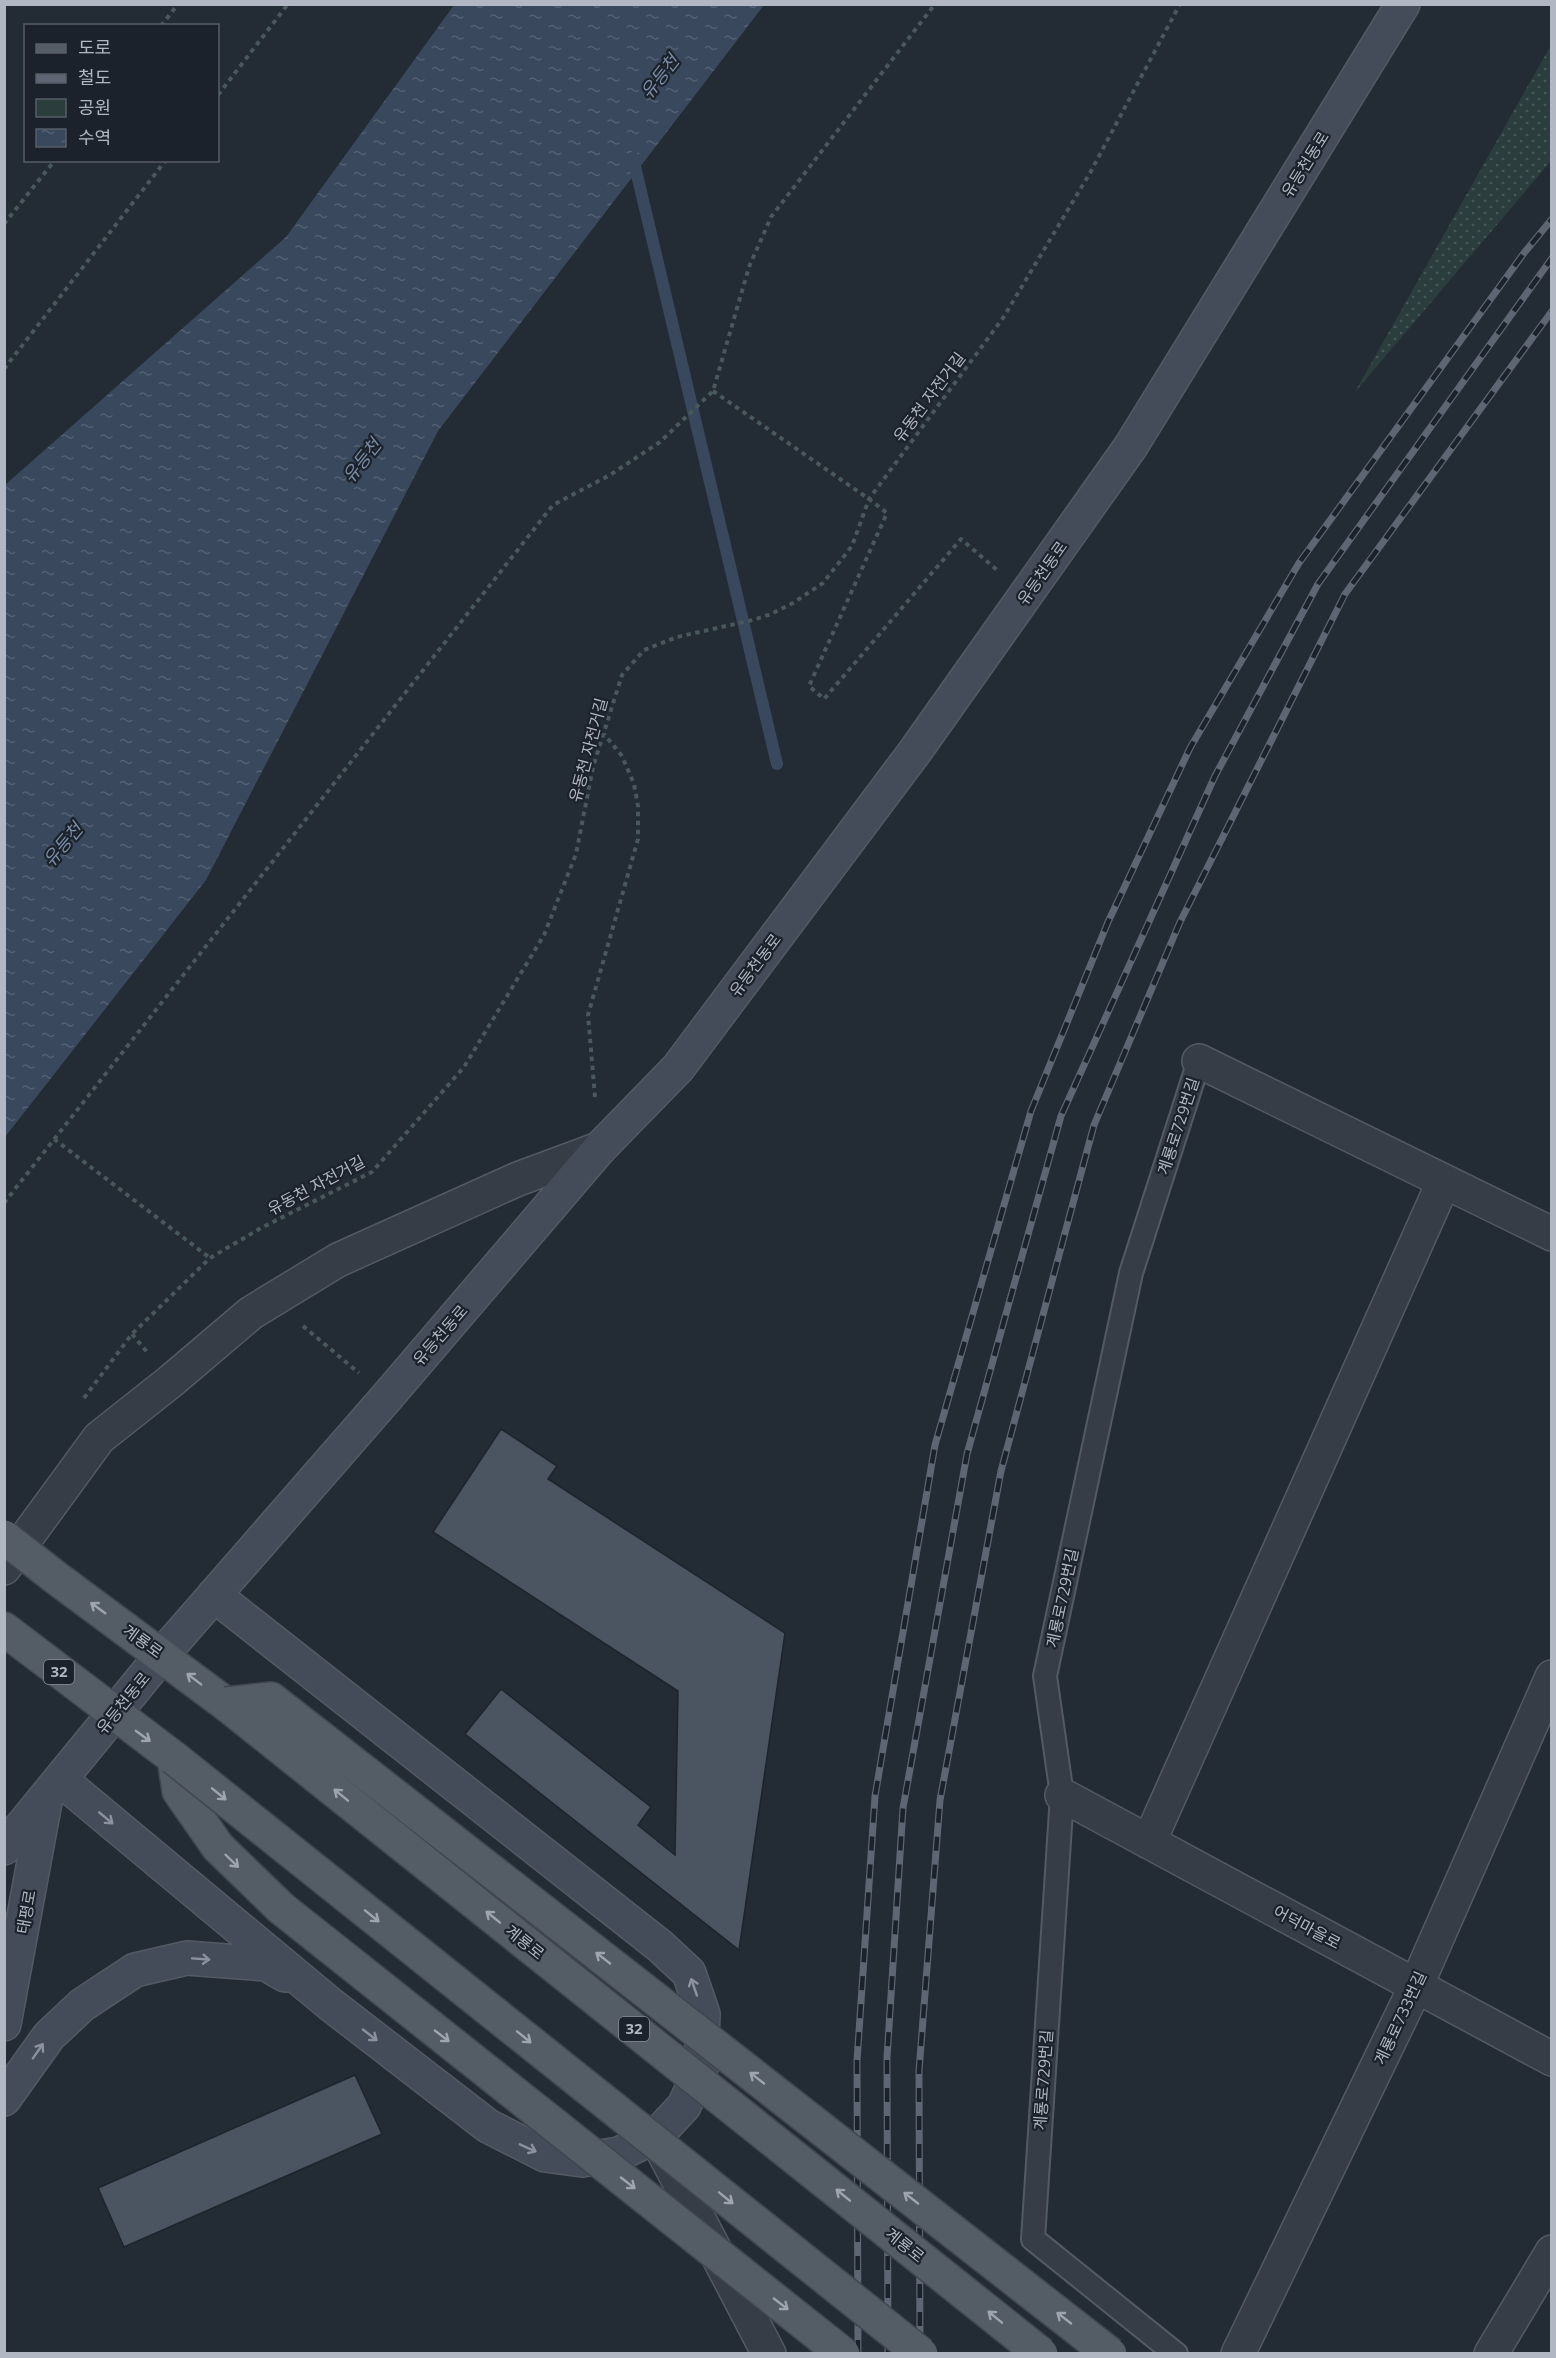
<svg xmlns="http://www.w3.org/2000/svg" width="1556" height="2358" font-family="'Open Sans','Noto Sans KR',sans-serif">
<defs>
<pattern id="green-dots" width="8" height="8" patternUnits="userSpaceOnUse" patternTransform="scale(1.5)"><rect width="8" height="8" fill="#2c3d3d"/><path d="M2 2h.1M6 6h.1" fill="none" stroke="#485757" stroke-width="1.8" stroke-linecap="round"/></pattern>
<pattern id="water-ripples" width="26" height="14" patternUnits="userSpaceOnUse" patternTransform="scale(1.5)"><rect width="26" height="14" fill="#3a485d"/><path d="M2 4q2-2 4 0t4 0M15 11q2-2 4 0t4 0" fill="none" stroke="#546073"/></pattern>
</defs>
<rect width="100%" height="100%" fill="#232b35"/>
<path fill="url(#green-dots)" d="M1551,45V161L1355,392Z"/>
<path fill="url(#water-ripples)" d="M454,5H764L438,431L206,880L5,1137V485L286,237Z"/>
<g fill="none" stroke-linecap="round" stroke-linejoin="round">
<path stroke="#3a485d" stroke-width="12" d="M633,158L777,764"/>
</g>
<path fill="#4b5561" stroke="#1d242d" stroke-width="1.5" d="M501,1429L557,1466L548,1479L785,1633L739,1950L465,1734L501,1689L651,1807L638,1825L675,1855L678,1691L433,1532Z
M355,2075L382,2134L124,2247L98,2188Z"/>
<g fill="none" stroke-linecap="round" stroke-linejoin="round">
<defs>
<path id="service" d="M1176,2354L1033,2239L1062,1795L1045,1676L1131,1273L1199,1061"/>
<path id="minor" d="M1199,1061L1552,1234
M4,1568L99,1438L171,1381L251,1313L338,1260L518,1179L599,1149
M1062,1795L1552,2059
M1149,1842L1444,1181
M660,2145L769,2354
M1238,2354L1416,1986L1552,1677
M1491,2354L1552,2252"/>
<path id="secondary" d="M61,1780L330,2004L488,2126L545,2155L582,2160L619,2154L656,2136L684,2106L701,2069L703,2014L689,1973L660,1946L214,1595
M4,1848L162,1655L387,1397L599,1149L678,1068L916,750L1131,446L1403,4
M4,2024L45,1802
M4,2099L49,2036L82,2005L135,1970L187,1958L266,1964L285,1975"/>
<path id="primary" d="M55,1577L226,1704
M4,1629L174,1758L179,1791L218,1847L281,1908"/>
</defs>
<use href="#service" stroke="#545a64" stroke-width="26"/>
<use href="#minor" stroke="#545a64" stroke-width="36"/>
<use href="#secondary" stroke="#545a64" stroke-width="36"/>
<use href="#primary" stroke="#3f4650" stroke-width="36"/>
<path stroke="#49585b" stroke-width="4" stroke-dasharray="4.5 4.5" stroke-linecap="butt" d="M161,26L178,4
M218,95L288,4
M4,224L55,160
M4,369L166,160
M713,391L869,499L887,513L809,686L824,699L961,539L997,570
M595,1097L588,1015L638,839V806L634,784L622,756L604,734
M54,1139L210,1258
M4,1203L553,505L610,475L660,442L713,391L749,267L771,217L935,4
M303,1326L359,1373
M132,1334L147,1352
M84,1398L132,1334L210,1258L261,1228L372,1172L464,1067L544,935L576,854L593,767L622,675L644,650L677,637L753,620L771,614L793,603L823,583L852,546L869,499L1003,318L1090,173L1180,4"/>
<use href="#service" stroke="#363d46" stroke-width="22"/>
<use href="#minor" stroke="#363d46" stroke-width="33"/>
<use href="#secondary" stroke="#444c59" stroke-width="33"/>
<use href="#primary" stroke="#545c66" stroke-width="33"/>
<defs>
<path id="rail" d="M858,2354L857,2061L875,1796L935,1445L1031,1111L1108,922L1190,748L1299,563L1524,253L1552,219
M888,2354L887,2058L903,1808L967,1454L1061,1116L1215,776L1318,584L1552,258
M920,2354L919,2071L940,1800L1001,1471L1094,1125L1180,922L1345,594L1552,311"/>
</defs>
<use href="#rail" stroke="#5d6672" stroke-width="7"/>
<use href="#rail" stroke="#1b222b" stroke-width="4.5" stroke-dasharray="14" stroke-linecap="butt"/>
<defs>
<path id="primary-bridge" d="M4,1537L55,1577
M226,1704L271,1699L1110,2354
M226,1704L1041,2354
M174,1758L921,2354
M281,1908L843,2354"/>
</defs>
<use href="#primary-bridge" stroke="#3f4650" stroke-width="36" stroke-linecap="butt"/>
<use href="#primary-bridge" stroke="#545c66" stroke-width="33"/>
</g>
<defs><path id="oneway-shaft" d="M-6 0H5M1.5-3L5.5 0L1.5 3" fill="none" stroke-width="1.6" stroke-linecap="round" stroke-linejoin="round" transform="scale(1.5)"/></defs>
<g stroke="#9ea5b0">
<use href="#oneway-shaft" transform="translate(98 1608) rotate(-144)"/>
<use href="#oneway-shaft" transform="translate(194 1679) rotate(-143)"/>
<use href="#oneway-shaft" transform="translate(143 1736) rotate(36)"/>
<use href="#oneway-shaft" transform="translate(219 1794) rotate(39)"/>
<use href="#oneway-shaft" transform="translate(341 1795) rotate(-141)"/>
<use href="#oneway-shaft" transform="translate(232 1861) rotate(44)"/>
<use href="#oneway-shaft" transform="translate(372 1916) rotate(39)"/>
<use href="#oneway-shaft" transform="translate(493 1917) rotate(-141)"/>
<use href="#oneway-shaft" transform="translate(603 1958) rotate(-142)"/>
<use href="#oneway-shaft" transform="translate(442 2036) rotate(38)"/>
<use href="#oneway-shaft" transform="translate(524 2037) rotate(39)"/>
<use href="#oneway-shaft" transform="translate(757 2078) rotate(-142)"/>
<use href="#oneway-shaft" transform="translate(628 2183) rotate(38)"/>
<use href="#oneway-shaft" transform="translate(843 2195) rotate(-141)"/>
<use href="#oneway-shaft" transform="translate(726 2198) rotate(39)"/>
<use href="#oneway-shaft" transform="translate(911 2198) rotate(-142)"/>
<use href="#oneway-shaft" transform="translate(781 2304) rotate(38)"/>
<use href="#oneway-shaft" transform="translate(995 2317) rotate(-141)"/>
<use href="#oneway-shaft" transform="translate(1064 2318) rotate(-142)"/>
</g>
<g stroke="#8b929e">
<use href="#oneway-shaft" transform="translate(106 1818) rotate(40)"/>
<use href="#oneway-shaft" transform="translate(201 1959) rotate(4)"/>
<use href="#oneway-shaft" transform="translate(694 1987) rotate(-109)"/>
<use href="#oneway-shaft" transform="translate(370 2035) rotate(38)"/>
<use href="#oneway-shaft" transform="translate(38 2051) rotate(-55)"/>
<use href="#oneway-shaft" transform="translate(528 2148) rotate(24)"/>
</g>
<g text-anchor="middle" stroke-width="4.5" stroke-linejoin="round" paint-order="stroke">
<g fill="#1b222b" stroke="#848a95" stroke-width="1.5">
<rect x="44" y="1660" width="30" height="24" rx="4.5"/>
<rect x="619" y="2017" width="30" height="24" rx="4.5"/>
</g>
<g font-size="15" font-weight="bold" fill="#b1b7c3">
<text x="59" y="1677">32</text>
<text x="634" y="2034">32</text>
</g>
<g font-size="16" fill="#b1b7c3" stroke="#1b222b">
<text transform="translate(1305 164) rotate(-58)" y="6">유등천동로</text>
<text transform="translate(929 397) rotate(-53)" y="6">유동천 자전거길</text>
<text transform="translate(1042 573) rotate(-55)" y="6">유등천동로</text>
<text transform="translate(588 750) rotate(-75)" y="6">유동천 자전거길</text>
<text transform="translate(755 965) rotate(-53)" y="6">유등천동로</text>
<text transform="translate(1178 1126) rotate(-72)" y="6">계룡로729번길</text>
<text transform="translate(316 1185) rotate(-28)" y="6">유동천 자전거길</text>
<text transform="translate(440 1335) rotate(-49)" y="6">유등천동로</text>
<text transform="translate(1062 1598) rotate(-78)" y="6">계룡로729번길</text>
<text transform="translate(143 1641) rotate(36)" y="6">계룡로</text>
<text transform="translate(123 1703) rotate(-51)" y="6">유등천동로</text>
<text transform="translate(26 1912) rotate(-80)" y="6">태평로</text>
<text transform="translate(1307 1927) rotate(28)" y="6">어덕마을로</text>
<text transform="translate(525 1942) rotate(39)" y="6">계룡로</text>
<text transform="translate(1400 2018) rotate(-65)" y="6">계룡로733번길</text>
<text transform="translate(1043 2080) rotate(-86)" y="6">계룡로729번길</text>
<text transform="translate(905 2245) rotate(39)" y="6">계룡로</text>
</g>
<g font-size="18" font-style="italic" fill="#7c8ea8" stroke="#1b222b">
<text transform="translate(660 77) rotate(-52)" y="6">유등천</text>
<text transform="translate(362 461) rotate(-52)" y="6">유등천</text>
<text transform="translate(63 845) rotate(-50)" y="6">유등천</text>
</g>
</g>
<rect width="1556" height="2358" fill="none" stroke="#b1b7c3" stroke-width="12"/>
<rect x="24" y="24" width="195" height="138" fill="#1b222b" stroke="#575e68" stroke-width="1.5"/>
<rect x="36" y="44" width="30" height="9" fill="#545c66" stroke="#575e68" stroke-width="1.5"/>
<text x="78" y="54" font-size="18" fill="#b1b7c3">도로</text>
<rect x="36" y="74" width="30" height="9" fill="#5d6672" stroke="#575e68" stroke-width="1.5"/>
<text x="78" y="84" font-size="18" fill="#b1b7c3">철도</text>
<rect x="36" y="99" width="30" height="18" fill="#2c3d3d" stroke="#575e68" stroke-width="1.5"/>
<text x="78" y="114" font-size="18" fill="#b1b7c3">공원</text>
<rect x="36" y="129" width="30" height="18" fill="url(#water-ripples)" stroke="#575e68" stroke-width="1.5"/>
<text x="78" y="144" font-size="18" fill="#b1b7c3">수역</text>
</svg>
